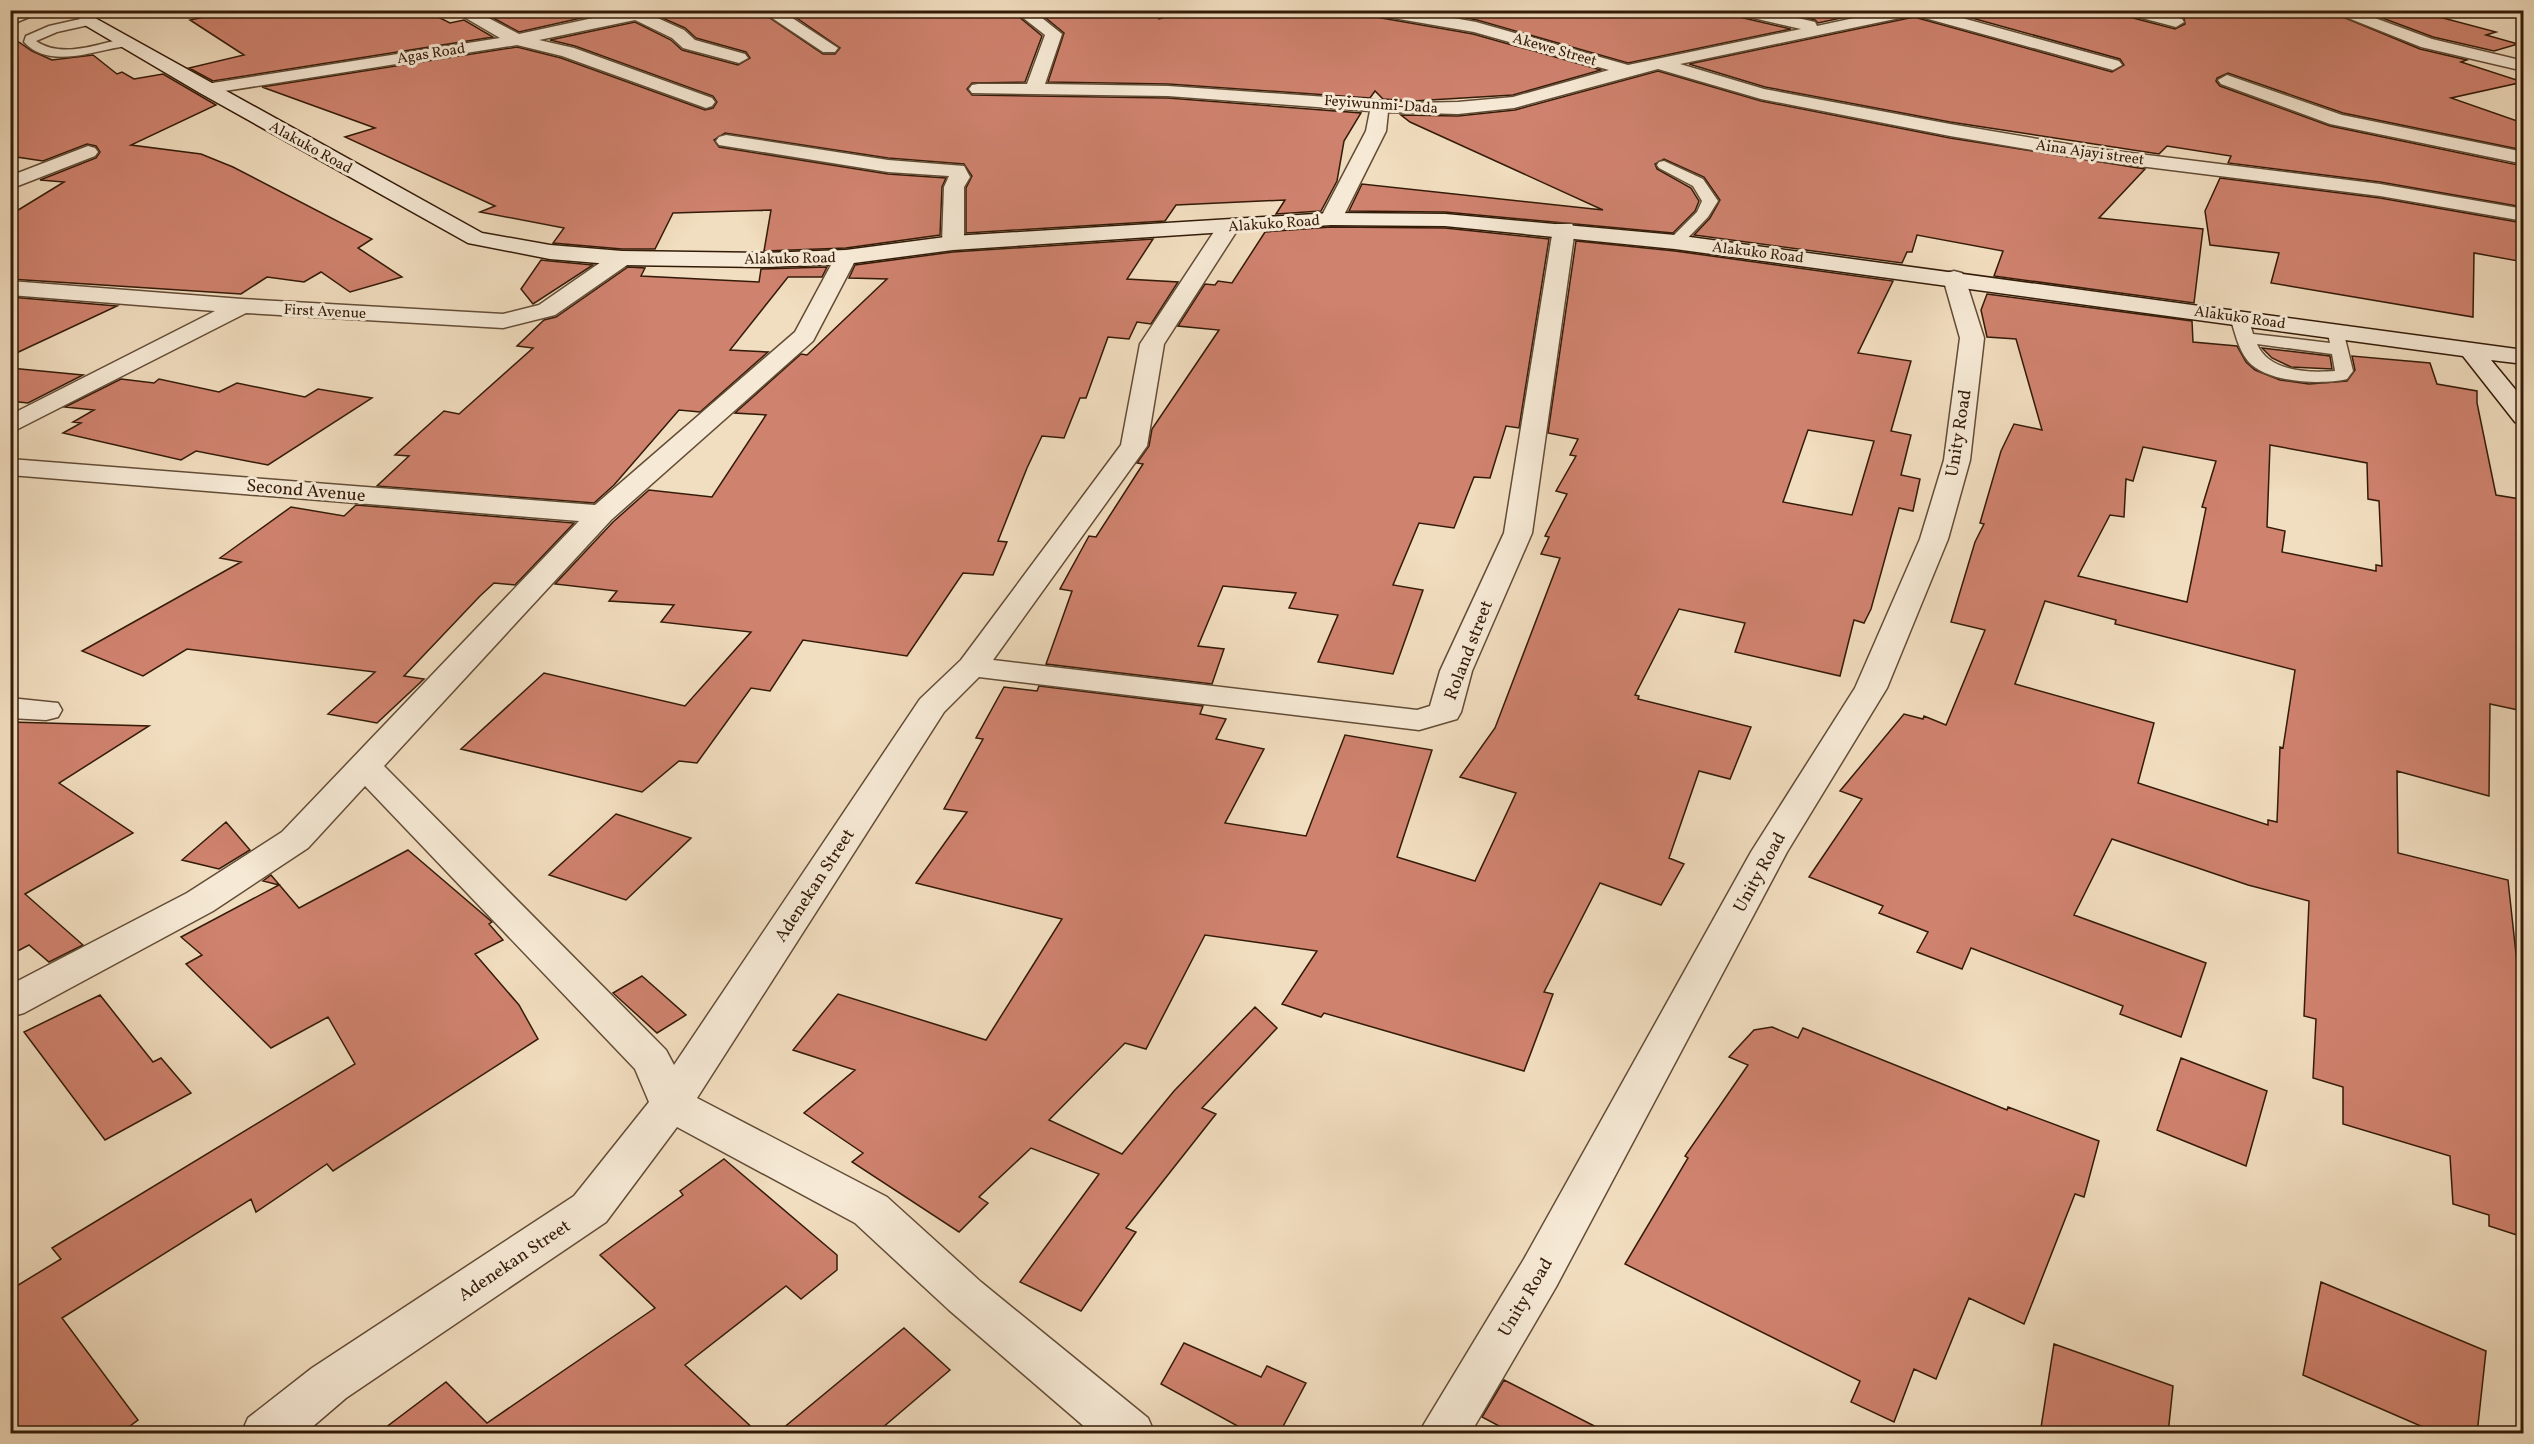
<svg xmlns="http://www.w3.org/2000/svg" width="2534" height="1444" font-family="Vollkorn,serif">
<rect width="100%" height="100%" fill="#f1ddbf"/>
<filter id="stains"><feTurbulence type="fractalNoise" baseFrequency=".00333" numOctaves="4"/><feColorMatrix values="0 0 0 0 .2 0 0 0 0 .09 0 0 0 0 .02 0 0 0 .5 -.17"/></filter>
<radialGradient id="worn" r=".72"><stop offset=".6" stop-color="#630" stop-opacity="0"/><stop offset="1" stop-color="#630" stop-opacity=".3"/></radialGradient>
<path fill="#cf826e" stroke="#341b08" stroke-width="1.5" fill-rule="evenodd" d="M237,10H424L450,23L464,20L493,37L213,81L189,68L244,55L190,20Z
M505,10H617L519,32L486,14Z
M666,10H758L823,54H835L840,48L785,10H1011L1042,36L1025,82L972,83L967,89L972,95L1168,98L1361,113L1344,141L1337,181L1321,211L1276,214L1285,200L1176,205L1165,221L966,233V188L972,176L964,164L888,158L725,133L714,140L719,147L888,174L946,178L942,187L940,235L846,248L764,251L771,210L673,213L655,249H622L553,243L564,228L480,212L495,206L345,137L375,128L262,87L517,47L561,58L705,110L713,108L717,102L713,96L575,46L550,40L635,22L671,40L682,50L738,65L750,58L746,52L696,38L685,28L658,16Z
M1036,10H1151L1159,19L1191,10H1366L1376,17L1473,34L1601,70L1513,95L1413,101L1383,99L1375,91L1370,98L1168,84L1048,82L1064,33Z
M1424,10H1728L1731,15L1791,29L1628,63L1477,20Z
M1774,10H1878L1818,23L1815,20Z
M1943,10H2119L2122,15L2175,29L2185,24L2184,18L2160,10H2326L2420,49L2467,60L2461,62L2523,82L2451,98L2523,123V150L2343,113L2228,73L2217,78L2216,81L2220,86L2330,126L2523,166V207L2380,182L2228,163L2231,156L2167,146L2159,154L1950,122L1765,87L1689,64L1914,17L2112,72L2124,65L2120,59Z
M2361,10H2413L2496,32L2486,35L2518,44L2494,51L2433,37Z
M10,36L32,51L52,60L93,55L117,74L122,72L134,79L163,74L216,105L131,145L201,154L233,167L372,239L358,248L402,277L350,292L321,272L304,282L267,277L241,294L10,279V215L64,182L40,180L96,158L100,152L96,146L87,144L43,161L10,156Z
M1658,71L1761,101L1950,138L2145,169L2099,218L2203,229L2194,303L1994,276L2003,251L1917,235L1912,252H1907L1902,263L1694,235L1710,218L1720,200L1704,177L1664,159L1655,164L1657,169L1691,188L1699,201L1695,211L1673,233L1445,212L1349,211L1362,184L1603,210L1410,122L1401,115L1458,116L1515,110Z
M2220,178L2380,198L2523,223V242L2518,261L2474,253L2473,317L2271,283L2279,253L2210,245L2205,211Z
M1331,227L1445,228L1549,239L1519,428L1506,426L1490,478L1474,477L1454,528L1419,523L1393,585L1423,590L1393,674L1318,662L1338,615L1289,608L1296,593L1223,586L1198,646L1224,649L1212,684L1046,664L1072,591L1060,589L1089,536L1096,537L1143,464L1137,463L1149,446L1152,429L1219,330L1178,326L1205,284L1215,285L1218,281L1232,283L1265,232Z
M1153,239L1127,279L1178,282L1151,324L1137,322L1129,339L1108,337L1086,398H1080L1064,438L1042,436L1027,468L998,541L1007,542L993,575L963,573L907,656L803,640L770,691L751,688L697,763L679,761L642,792L461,749L544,673L685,706L751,632L661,622L674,605L609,601L617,591L555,584L613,522L649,490L712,497L766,415L735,413L801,354L807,355L887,279L849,278L855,265L953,252Z
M1576,241L1675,251L1893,281L1858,353L1911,361L1891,431L1911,435L1901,475L1920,479L1913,511L1899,508L1871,609L1864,623L1854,620L1840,676L1735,652L1745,623L1679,609L1635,695L1639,696L1638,699L1751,727L1730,779L1699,771L1669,858L1684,864L1661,905L1600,883L1544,992L1553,994L1524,1071L1324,1013L1321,1017L1282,1004L1317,951L1205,935L1146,1049L1125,1043L1049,1120L1122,1154L1174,1091L1255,1007L1277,1028L1202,1108L1216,1114L1126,1228L1136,1232L1081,1311L1020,1282L1099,1174L1031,1148L979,1197L988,1203L959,1232L852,1162L863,1153L804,1113L855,1070L793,1050L838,994L986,1040L1062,919L916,883L967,812L944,809L983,739L976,738L1004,687L1037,691L1039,686L1203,706L1200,714L1226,719L1216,739L1264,749L1225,823L1306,836L1345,735L1432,750L1397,857L1475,881L1516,793L1460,777L1495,728L1560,558L1541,554L1549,537L1545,536L1567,494L1556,491L1576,456L1570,455L1578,439L1548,433ZM1808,430L1874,441L1852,515L1783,502Z
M541,260L550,261L593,265L533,304L521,289Z
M628,267L645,268L641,276L759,282L761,269L827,267L822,277H788L730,350L768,352L700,412L679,410L614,485L594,503L377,486L409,456L395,455L444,411L459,414L533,348L517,346L544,320L556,317Z
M1987,294L2192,321L2193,342L2237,346L2246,362L2255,370L2280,380L2309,384L2347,381L2355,370L2352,356L2430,363L2437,384L2477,391V403L2496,495L2520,499L2523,523V711L2490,704L2489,796L2397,771L2398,853L2508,880L2520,991L2523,992V1237L2489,1226V1215L2453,1204L2450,1156L2343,1124V1087L2313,1078L2316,1019L2304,1016L2309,901L2248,885L2112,839L2074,915L2206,963L2181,1037L2120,1014L2123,1006L1971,948L1962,969L1917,952L1928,932L1879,913L1883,906L1809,877L1862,799L1840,791L1904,714L1923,719L1924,716L1946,725L1985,630L1951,622L1975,542L1984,524L1980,523L2001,451L2014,424L2042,430L2016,339L1987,337L1981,310ZM2270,445L2367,463L2368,499L2379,501L2382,566L2376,565V571L2282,552L2285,531L2267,527ZM2143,447L2216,461L2202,507L2206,508L2187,602L2078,576L2110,515L2124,517L2126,479L2133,481ZM2045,601L2116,620L2115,624L2295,670L2283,748L2280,747L2277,822L2268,820V825L2138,783L2154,723L2015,684Z
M10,297L117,306L10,356Z
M2262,348L2330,356L2332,369L2291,367L2272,358Z
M10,368L83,375L28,403L10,401Z
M121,379L154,383L159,379L219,392L237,383L305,397L318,389L372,398L268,465L196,451L181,460L63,433L81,423L73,422L94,410L65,407Z
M356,505L574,523L515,585L494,583L480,596L404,676L424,679L377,723L328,714L375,672L187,649L143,676L82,651L241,562L220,558L291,507L344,516Z
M10,722L149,726L59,783L133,833L25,894L83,945L49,962L29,945L10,955Z
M616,814L691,838L626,900L549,875Z
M226,822L250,850L219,869L182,860Z
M408,850L492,922L489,924L503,940L475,954L519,1005L538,1039L333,1171L327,1164L256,1212L251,1199L62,1318L138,1420L119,1434H10V1290L61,1259L52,1248L355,1064L328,1017L271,1048L186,964L202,955L181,937L279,885L263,881L271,875L299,908Z
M642,976L686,1015L657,1033L613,993Z
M100,995L153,1062L161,1058L191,1093L105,1140L24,1032Z
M1772,1027L1798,1038L1803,1028L2007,1110L2008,1107L2099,1141L2084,1197L2075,1194L2024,1324L1969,1298L1936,1379L1914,1369L1894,1422L1851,1402L1860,1381L1625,1264L1688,1158L1685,1156L1748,1065L1729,1057L1754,1030Z
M2181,1058L2267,1091L2246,1166L2157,1130Z
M724,1159L837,1255V1270L801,1299L786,1286L685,1365L759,1434H377L446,1382L487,1423L655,1308L600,1255L683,1195L680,1191Z
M2321,1282L2486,1351L2477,1434H2439L2303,1375Z
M904,1328L950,1370L875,1434H776Z
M1184,1343L1261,1377L1267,1366L1306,1383L1279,1434H1252L1161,1384Z
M2054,1344L2173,1386L2168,1434H2040Z
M1504,1380L1610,1434H1514L1482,1417Z"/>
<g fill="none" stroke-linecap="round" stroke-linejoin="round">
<defs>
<path id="lane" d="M89,17L93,18V24L57,32L36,41C62,59 98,44 126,38L132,42C127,47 118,47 110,49C83,55 45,66 24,42L26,36L49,26Z
M1664,161L1703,179L1718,201L1708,217L1681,245L1675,247L1667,242L1697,212L1702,201L1693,186L1659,168L1657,165L1659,162Z
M2239,312L2248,317L2253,334L2330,343L2327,330L2330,326H2342L2353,371L2347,379C2322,385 2266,383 2248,361C2238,349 2235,332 2230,317ZM2257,344L2332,354L2335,371C2309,373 2269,372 2257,344Z"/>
<path id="street" d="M21,10H46L10,25V14Z
M452,10H473L519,34L630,10H664L653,16L684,30L695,40L745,54L748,58L739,63L683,48L672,38L635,20L539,40L574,48L712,98L715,102L712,106L706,108L562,56L517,45L206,94L197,89L206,84L500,38Z
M760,10H780L838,48L835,52H823Z
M1013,10H1032L1062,34L1045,84L1168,86L1413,103L1458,102L1513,97L1609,70L1474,32L1376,15L1368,10H1408L1476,22L1628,65L1801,29L1732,13L1730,10H1762L1815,22L1817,26L1891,10H1933L2119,61L2122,65L2113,70L1914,15L1680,64L1764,89L1950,124L2091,148L2380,184L2524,209V221L2380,196L2091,160L1950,136L1761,99L1658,69L1514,108L1458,114L1388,112L1386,131L1342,219L1338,223H1324L1320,219L1366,131L1370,111L1168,96L972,93L969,89L972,85L978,84H1027L1045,35Z
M2121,10H2150L2182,19L2184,22L2176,27L2123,13Z
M2328,10H2353L2432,39L2524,61V71L2421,47Z
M2227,75L2342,115L2524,152V164L2330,124L2221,84L2218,80Z
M726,135L888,160L964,166L970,177L964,187V243L961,248H945L942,243L944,187L949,176L888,172L719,145L716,141L719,137Z
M88,146L95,148L98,152L95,156L10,189V176Z
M1229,220L1237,221L1240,226L1164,344L1147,446L993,660L1417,710L1430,706L1440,671L1504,533L1553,229L1556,224H1572L1575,229L1532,533L1472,671L1461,712L1457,719L1419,730L979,677L944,712L697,1098L887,1197L981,1282L1148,1418L1155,1434H1093L949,1310L855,1223L677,1127L606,1222L346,1398L304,1434H241L248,1418L312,1368L574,1196L649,1102L635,1069L365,786L308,848L213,911L24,1013L10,1017V985L187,893L282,832L579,521L10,475V459L595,505L795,332L838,252H854L857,257L813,341L611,520L384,766L666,1050L674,1065L920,699L961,660L1121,445L1140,344L1221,221Z
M622,251L630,253L633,258L630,263L555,315L503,328L246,313L10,433V415L215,311L10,295V281L242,299L503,314L539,305L614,253Z
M1954,271L1962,273L1965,278L1984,338L1970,460L1948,539L1887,688L1787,852L1556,1287L1470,1434H1418L1524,1259L1751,852L1855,688L1920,539L1944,460L1960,338L1943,278L1946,273Z
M10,698L58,703L62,710L58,717L46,720L10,718Z"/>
<path id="secondary" d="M73,10H90L95,18L482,233L550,245L622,251L764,253L846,250L953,236L1331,213L1445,214L1675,235L2524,350V364L2491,360L2524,400V425L2515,422L2463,356L1675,249L1445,226L1331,225L953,250L846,264L764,267L622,265L550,259L468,243L200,93L83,24Z"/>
</defs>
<use href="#lane" stroke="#634c36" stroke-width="3"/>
<use href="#street" stroke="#634c36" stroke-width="3"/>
<use href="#secondary" stroke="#341b08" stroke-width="3"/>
<use href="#lane" fill="#f6e9d5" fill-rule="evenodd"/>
<use href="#street" fill="#f6e9d5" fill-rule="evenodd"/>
<use href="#secondary" fill="#f6e9d5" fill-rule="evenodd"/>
</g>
<g text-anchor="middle" stroke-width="6" stroke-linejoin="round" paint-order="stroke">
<g font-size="15" fill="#341b08" stroke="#f6e9d5">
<text transform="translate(1555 49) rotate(16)" y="5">Akewe Street</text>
<text transform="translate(431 53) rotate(-9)" y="5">Agas Road</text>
<text transform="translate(1381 104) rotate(4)" y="5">Feyiwunmi-Dada</text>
<text transform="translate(311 147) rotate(29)" y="5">Alakuko Road</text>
<text transform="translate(2090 152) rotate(8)" y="5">Aina Ajayi street</text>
<text transform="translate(1274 223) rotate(-4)" y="5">Alakuko Road</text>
<text transform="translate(1758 252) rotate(7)" y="5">Alakuko Road</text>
<text transform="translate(790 258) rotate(-1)" y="5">Alakuko Road</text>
<text transform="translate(325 311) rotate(3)" y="5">First Avenue</text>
<text transform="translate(2240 317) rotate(8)" y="5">Alakuko Road</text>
</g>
<g font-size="18" fill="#341b08" stroke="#f6e9d5">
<text transform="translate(1958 433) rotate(-81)" y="6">Unity Road</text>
<text transform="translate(306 490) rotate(5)" y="6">Second Avenue</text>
<text transform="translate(1468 650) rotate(-69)" y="6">Roland street</text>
<text transform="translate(1759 872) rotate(-61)" y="6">Unity Road</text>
<text transform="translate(814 885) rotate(-57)" y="6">Adenekan Street</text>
<text transform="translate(514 1260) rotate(-34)" y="6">Adenekan Street</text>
<text transform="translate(1525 1297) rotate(-59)" y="6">Unity Road</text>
</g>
</g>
<rect width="2534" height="1444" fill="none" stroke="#f1ddbf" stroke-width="36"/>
<rect x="12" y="12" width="2510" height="1420" fill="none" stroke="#341b08" stroke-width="3"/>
<rect x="18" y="18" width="2498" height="1408" fill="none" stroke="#341b08" stroke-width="1.5"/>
<rect width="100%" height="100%" filter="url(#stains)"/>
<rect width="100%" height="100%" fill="url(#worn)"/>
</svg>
